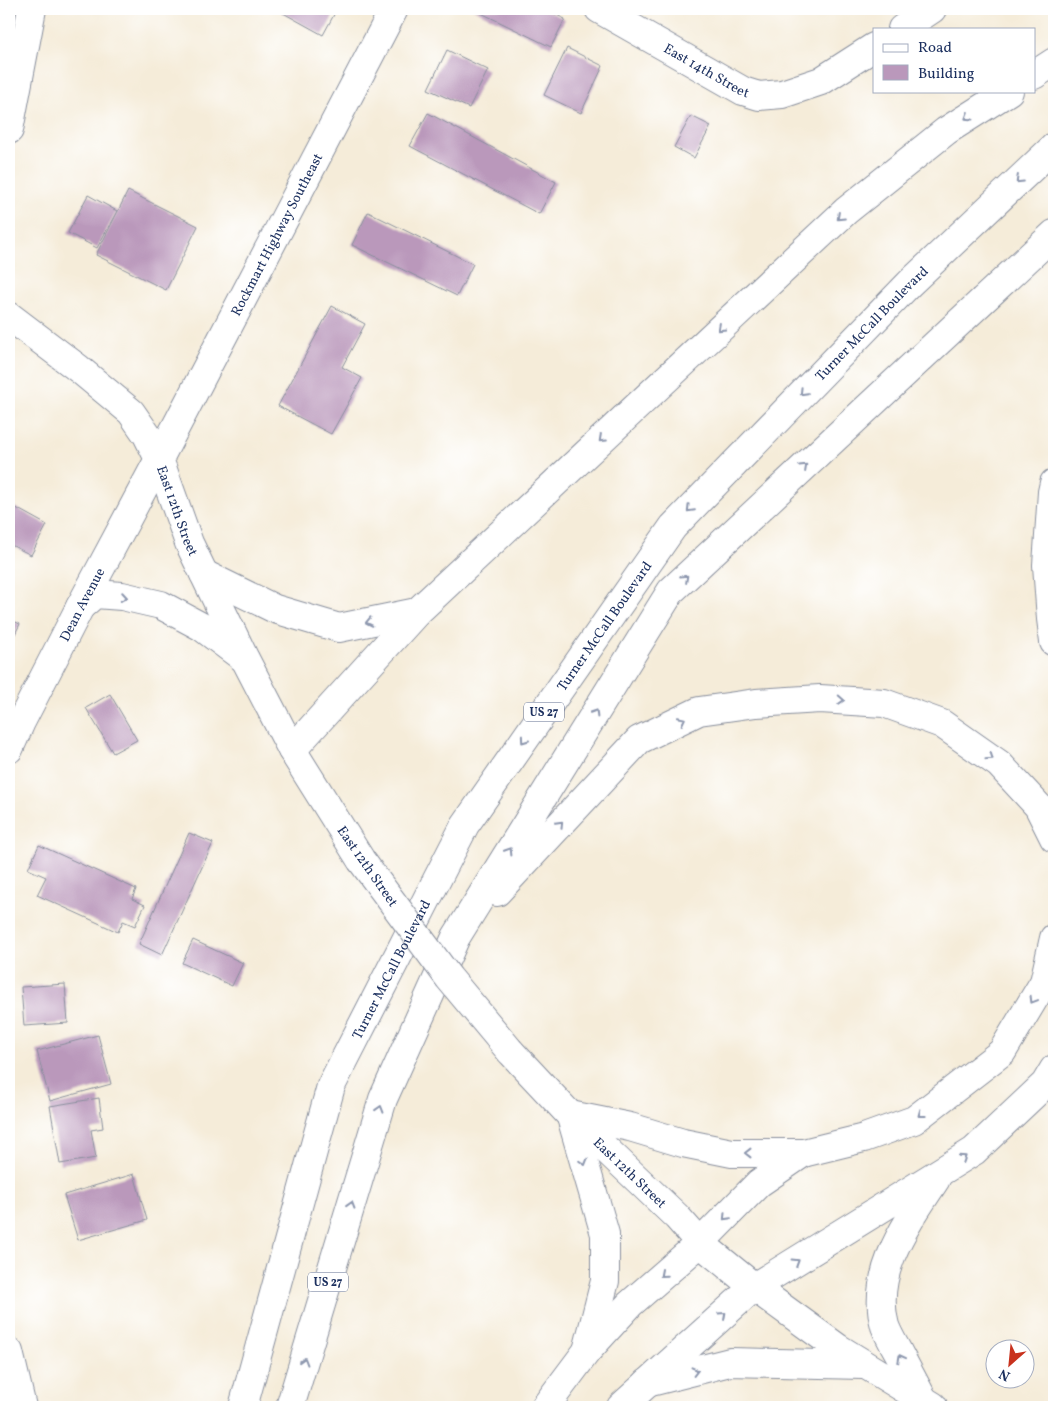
<svg xmlns="http://www.w3.org/2000/svg" width="1063" height="1416" font-family="Vollkorn,serif">
<rect width="100%" height="100%" fill="#fff"/>
<filter id="ink" filterUnits="userSpaceOnUse"><feTurbulence type="fractalNoise" baseFrequency=".02" numOctaves="2"/><feDisplacementMap in="SourceGraphic" scale="10" xChannelSelector="R" yChannelSelector="G"/><feConvolveMatrix kernelMatrix="1 2 1 2 8 2 1 2 1" color-interpolation-filters="sRGB"/></filter>
<filter id="wash" filterUnits="userSpaceOnUse"><feTurbulence type="fractalNoise" baseFrequency=".0096" numOctaves="4" result="noise"/><feDisplacementMap in="SourceGraphic" scale="20" xChannelSelector="R" yChannelSelector="G"/><feGaussianBlur stdDeviation="1.12" result="paint"/><feColorMatrix in="noise" values="0 0 0 0 0 0 0 0 0 0 0 0 0 0 0 0 0 1.4 0 .05"/><feComposite in="paint" operator="in"/></filter>
<g filter="url(#wash)">
<rect width="100%" height="100%" fill="#f5ecd9"/>
<g id="blocks">
<path fill="#ba98bb" d="M276,9H337L323,35Z
M473,9H544L565,19L551,47Z
M567,48L603,66L581,113L544,95Z
M447,50L488,70L469,108L428,89Z
M428,113L556,182L539,214L410,146Z
M691,116L711,126L694,158L674,147Z
M128,191L198,226L166,290L96,255Z
M88,195L117,211L97,248L68,233Z
M368,212L473,264L457,296L352,245Z
M332,306L365,324L342,367L362,378L331,434L278,406Z
M9,504L47,525L31,555L9,544Z
M9,619L20,624L9,646Z
M110,694L137,740L113,753L86,708Z
M189,833L213,843L162,955L139,944Z
M39,845L136,889L132,899L145,905L135,926L123,921L118,932L37,895L46,877L28,869Z
M193,940L243,963L232,986L182,963Z
M65,984L68,1023L24,1026L21,987Z
M98,1035L111,1084L50,1101L37,1051Z
M99,1098L103,1128L91,1130L96,1158L60,1164L50,1106Z
M134,1174L147,1220L78,1240L64,1195Z"/>
</g>
</g>
<g filter="url(#ink)">
<use href="#blocks" fill-opacity="0" stroke="#888e9c" stroke-width="1"/>
<g fill="none" stroke-linecap="round" stroke-linejoin="round">
<defs>
<g id="street">
<path id="s1" d="M599,9L743,91L759,96L782,94L821,81L874,47"/>
<path d="M902,29L932,9"/>
</g>
<g id="secondary">
<path d="M9,130L32,9"/>
<path id="s2" d="M9,316L79,369L131,412L147,435L159,459L189,543L245,659L292,750L361,860"/>
<path d="M80,607L95,594L122,596L161,605L202,627L242,657"/>
<path id="s3" d="M9,749L21,722L80,607L159,459L394,9"/>
<path id="s4" d="M510,1051L570,1115L677,1217L700,1243L754,1287L838,1348L933,1406"/>
<path d="M571,1117L605,1234V1281L587,1351"/>
<path d="M9,1352L22,1407"/>
<path d="M647,1383L730,1362L863,1365"/>
<path d="M545,1407L587,1351L630,1304L700,1243"/>
<path d="M621,1407L754,1287"/>
</g>
<g id="highway">
<path d="M1034,75L1054,62"/>
<path d="M1054,483L1052,492L1047,565L1051,619L1054,642"/>
<path d="M204,574L275,609L339,628L417,612"/>
<path d="M292,750L417,612L846,211L946,131L1009,91"/>
<path d="M497,892L639,740L699,711L756,703L820,699L884,703L942,724L999,764L1038,806L1054,838"/>
<path d="M570,1115L630,1127L683,1143L732,1153H803L864,1138L914,1120L1002,1052L1044,982L1054,938"/>
<path d="M700,1243L759,1183L803,1153"/>
<path d="M754,1287L974,1151L1045,1084L1054,1069"/>
<path d="M924,1401C915,1384 906,1367 897,1350C893,1343 888,1334 885,1326C870,1272 908,1222 936,1179"/>
<path id="s5" d="M243,1407L331,1086L465,825L673,527L910,283L1054,147"/>
<path d="M290,1407L383,1099L456,937L671,591L1054,234"/>
</g>
</defs>
<use href="#street" stroke="#888e9c" stroke-width="30"/>
<use href="#secondary" stroke="#888e9c" stroke-width="30"/>
<use href="#highway" stroke="#888e9c" stroke-width="30"/>
<use href="#street" stroke="#fff" stroke-width="28"/>
<use href="#secondary" stroke="#fff" stroke-width="28"/>
<use href="#highway" stroke="#fff" stroke-width="28"/>
<defs>
<path id="secondary-bridge" d="M361,860L449,978L510,1051"/>
</defs>
<use href="#secondary-bridge" stroke="#888e9c" stroke-width="30" stroke-linecap="butt"/>
<use href="#secondary-bridge" stroke="#fff" stroke-width="28"/>
</g>
<defs><path id="oneway-chevron" d="M-2-3.5L2.5 0L-2 3.5" fill="none" stroke-width="1.6" stroke-linecap="round" stroke-linejoin="round" transform="scale(1.25)"/></defs>
<g stroke="#8d97ae">
<use href="#oneway-chevron" transform="translate(968 117) rotate(148)"/>
<use href="#oneway-chevron" transform="translate(1019 180) rotate(137)"/>
<use href="#oneway-chevron" transform="translate(840 217) rotate(137)"/>
<use href="#oneway-chevron" transform="translate(721 328) rotate(137)"/>
<use href="#oneway-chevron" transform="translate(803 392) rotate(134)"/>
<use href="#oneway-chevron" transform="translate(602 439) rotate(137)"/>
<use href="#oneway-chevron" transform="translate(804 467) rotate(-43)"/>
<use href="#oneway-chevron" transform="translate(690 509) rotate(134)"/>
<use href="#oneway-chevron" transform="translate(685 578) rotate(-43)"/>
<use href="#oneway-chevron" transform="translate(124 597) rotate(9)"/>
<use href="#oneway-chevron" transform="translate(369 622) rotate(168)"/>
<use href="#oneway-chevron" transform="translate(841 700) rotate(3)"/>
<use href="#oneway-chevron" transform="translate(595 713) rotate(-58)"/>
<use href="#oneway-chevron" transform="translate(682 720) rotate(-26)"/>
<use href="#oneway-chevron" transform="translate(524 740) rotate(125)"/>
<use href="#oneway-chevron" transform="translate(990 757) rotate(35)"/>
<use href="#oneway-chevron" transform="translate(560 824) rotate(-47)"/>
<use href="#oneway-chevron" transform="translate(509 851) rotate(-58)"/>
<use href="#oneway-chevron" transform="translate(1033 1000) rotate(121)"/>
<use href="#oneway-chevron" transform="translate(380 1109) rotate(-73)"/>
<use href="#oneway-chevron" transform="translate(921 1114) rotate(143)"/>
<use href="#oneway-chevron" transform="translate(748 1153) rotate(-180)"/>
<use href="#oneway-chevron" transform="translate(963 1158) rotate(-33)"/>
<use href="#oneway-chevron" transform="translate(584 1162) rotate(74)"/>
<use href="#oneway-chevron" transform="translate(351 1205) rotate(-73)"/>
<use href="#oneway-chevron" transform="translate(726 1217) rotate(134)"/>
<use href="#oneway-chevron" transform="translate(796 1262) rotate(-32)"/>
<use href="#oneway-chevron" transform="translate(663 1274) rotate(139)"/>
<use href="#oneway-chevron" transform="translate(723 1315) rotate(-42)"/>
<use href="#oneway-chevron" transform="translate(901 1358) rotate(-118)"/>
<use href="#oneway-chevron" transform="translate(304 1361) rotate(-73)"/>
<use href="#oneway-chevron" transform="translate(695 1371) rotate(-14)"/>
</g>
</g>
<g text-anchor="middle" stroke-width="4" stroke-linejoin="round" paint-order="stroke">
<g fill="#fff" stroke="#5f6d8e" stroke-width="1">
<rect x="524" y="702.5" width="40" height="19" rx="4"/>
<rect x="308" y="1272.5" width="40" height="19" rx="4"/>
</g>
<g font-size="12" font-weight="bold" fill="#1b2f5e">
<text x="544" y="716">US 27</text>
<text x="328" y="1286">US 27</text>
</g>
<g font-size="14" fill="#1b2f5e" stroke="#fff">
<text dy="5" stroke="none"><textPath href="#s1" startOffset="124">East 14th Street</textPath></text>
<text dy="5" stroke="none"><textPath href="#s3" startOffset="580">Rockmart Highway Southeast</textPath></text>
<text dy="5" stroke="none"><textPath href="#s5" startOffset="1274">Turner McCall Boulevard</textPath></text>
<text dy="5" stroke="none"><textPath href="#s2" startOffset="265">East 12th Street</textPath></text>
<text dy="5" stroke="none"><textPath href="#s3" startOffset="162">Dean Avenue</textPath></text>
<text dy="5" stroke="none"><textPath href="#s5" startOffset="869">Turner McCall Boulevard</textPath></text>
<text transform="translate(368 866) rotate(55)" y="5">East 12th Street</text>
<text dy="5" stroke="none"><textPath href="#s5" startOffset="464">Turner McCall Boulevard</textPath></text>
<text dy="5" stroke="none"><textPath href="#s4" startOffset="171">East 12th Street</textPath></text>
</g>
</g>
<rect width="1063" height="1416" fill="none" stroke="#fff" stroke-width="30"/>
<rect x="873" y="28" width="162" height="65" fill="#ffffff" stroke="#a4acbf"/>
<rect x="883" y="44" width="25" height="8" fill="#ffffff" stroke="#a4acbf"/>
<text x="918" y="52" font-size="15" fill="#1b2f5e">Road</text>
<rect x="883" y="65" width="25" height="15" fill="#ba98bb" stroke="#a4acbf"/>
<text x="918" y="78" font-size="15" fill="#1b2f5e">Building</text>
<g transform="translate(1010 1364) rotate(207)"><circle r="24" fill="#ffffff" stroke="#a4acbf"/>
<path d="M0-4L9 19L0 12L-9 19Z" fill="#c8321e"/>
<text y="-8" font-size="14" font-weight="bold" text-anchor="middle" fill="#1b2f5e">N</text>
</g>
</svg>
